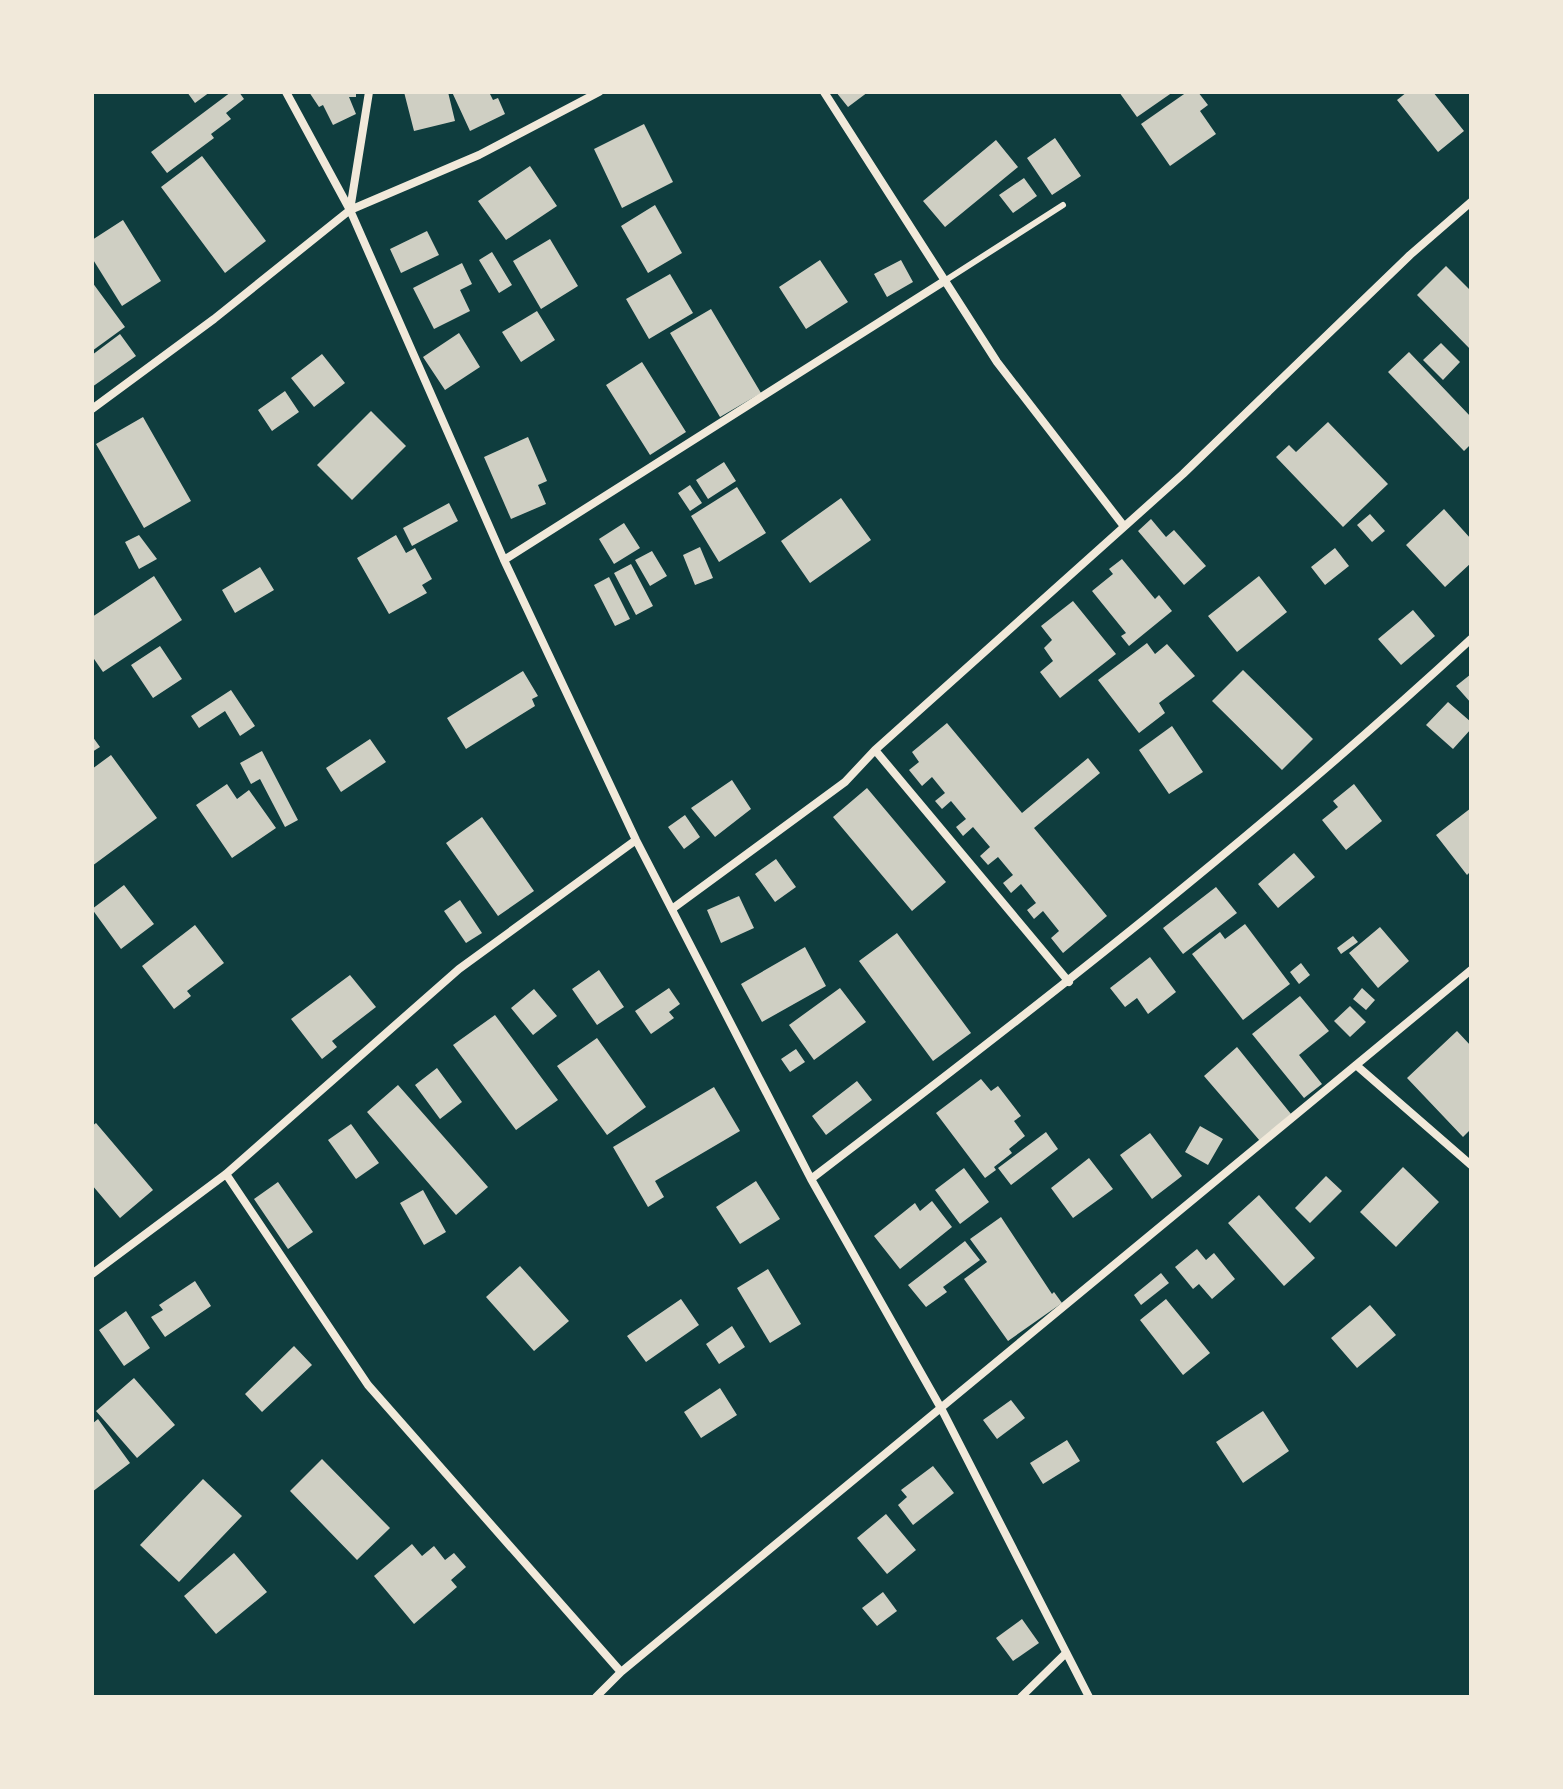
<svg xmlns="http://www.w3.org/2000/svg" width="1563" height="1789" font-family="'Times New Roman',serif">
<rect width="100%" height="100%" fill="#0f3d3e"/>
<path fill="#cfcfc3" d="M187,92H210L195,103Z
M231,92H239L244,99L226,113L231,119L211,134L214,138L167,173L151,152Z
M309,92H356V97H349L356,114L333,125L323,105L319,107Z
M404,92H448L455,121L414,131Z
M452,92H489L493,100L498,98L505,114L470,131Z
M836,92H868L848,107Z
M1119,92H1173L1137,117Z
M1187,92H1198L1208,105L1200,111L1216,134L1170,166L1141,124Z
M1407,92H1433L1464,131L1438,152L1397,100Z
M644,124L673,182L622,208L594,149Z
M1055,138L1081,176L1052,195L1027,158Z
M996,140L1018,167L945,227L923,201Z
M202,156L266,241L225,273L161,187Z
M530,166L557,206L506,240L478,201Z
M1024,178L1037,196L1013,213L999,195Z
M655,205L682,253L648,273L621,226Z
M123,220L161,281L122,306L92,258V240Z
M427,231L439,255L401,273L390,249Z
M550,239L578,286L541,309L513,261Z
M492,252L512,285L499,293L479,260Z
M820,260L848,302L806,329L779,287Z
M901,260L913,282L887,297L874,274Z
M462,263L472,284L460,290L470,311L434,329L413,288Z
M1446,266L1471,291V350L1417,295Z
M670,274L693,313L649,339L626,299Z
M92,282L125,327L92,351Z
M711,309L761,393L720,417L670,333Z
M537,311L555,340L521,362L502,332Z
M459,333L480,367L445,390L423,357Z
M120,334L136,356L92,387V355Z
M1441,343L1460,362L1443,380L1423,360Z
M1409,352L1471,417V444L1464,451L1388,372Z
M322,354L345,383L314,407L291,378Z
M642,362L686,432L650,455L606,385Z
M285,391L299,412L272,431L258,410Z
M371,411L406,446L352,500L317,465Z
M143,417L191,501L144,528L96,444Z
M1328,422L1388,484L1343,527L1276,457L1289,445L1296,452Z
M528,437L547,481L538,485L546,504L511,519L484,457Z
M724,462L736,481L708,499L696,480Z
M690,485L702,503L690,511L678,493Z
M737,487L766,533L719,562L691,516Z
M841,498L871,540L810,583L781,541Z
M449,503L458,521L412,546L403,528Z
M1444,509L1471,539V563L1445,587L1406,545Z
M1370,514L1385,531L1372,542L1357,525Z
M1151,519L1166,537L1174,530L1206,566L1184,585L1138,531Z
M624,523L640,548L614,564L599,539Z
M139,535L157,559L139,569L125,542Z
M396,535L406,553L415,548L432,579L422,585L427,593L389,614L357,558Z
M700,547L713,578L695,585L683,555Z
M1335,548L1349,566L1325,585L1311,567Z
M652,551L667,576L650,586L635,560Z
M1122,559L1155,599L1159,595L1172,611L1129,646L1121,636L1126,633L1092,591L1113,574L1109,569Z
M631,564L653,606L636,615L614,573Z
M260,567L274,590L235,613L222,590Z
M154,576L182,620L103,672L92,656V617Z
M1259,576L1287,612L1237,652L1208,616Z
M609,577L630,619L615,626L594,585Z
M1073,601L1116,654L1060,698L1040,672L1053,661L1044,648L1052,640L1041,626Z
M1413,610L1435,636L1401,665L1378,639Z
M1147,643L1155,654L1167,644L1195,676L1159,703L1165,713L1139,733L1098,680Z
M160,646L182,679L153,698L131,665Z
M1243,670L1313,739L1282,770L1212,701Z
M523,671L538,696L532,699L535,706L466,749L447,718Z
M1471,674V703L1456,686Z
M231,690L255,726L240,736L225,711L199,728L191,716Z
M1448,702L1471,722V729L1453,749L1426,725Z
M947,723L1022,813L1088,758L1100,773L1034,828L1107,916L1063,953L1051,938L1059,931L1043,911L1034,919L1027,910L1036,903L1021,884L1011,893L1003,883L1013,875L998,857L988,865L980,856L990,847L973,827L963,836L956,827L966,819L951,801L942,809L935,801L945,793L932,777L922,786L909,770L919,762L912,752Z
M1172,726L1203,772L1169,794L1139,750Z
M92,736L100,747L92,752Z
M370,739L386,762L341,792L326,768Z
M262,751L298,820L285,827L260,779L251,784L240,763Z
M111,755L157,818L92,866V769Z
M732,780L751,809L715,837L691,808Z
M227,784L237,799L249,790L276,828L232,858L196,805Z
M1354,784L1382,821L1346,850L1322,820L1338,807L1333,801Z
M867,788L946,882L912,911L833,817Z
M1471,808V871L1467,875L1436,835Z
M685,815L700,837L684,849L668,827Z
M482,817L534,891L498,916L446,843Z
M1294,853L1315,877L1278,908L1258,884Z
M776,859L796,887L775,902L755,874Z
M124,885L154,924L121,949L92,909Z
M1216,887L1237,913L1183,954L1163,928Z
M739,896L754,928L721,943L707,910Z
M460,900L482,933L466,943L444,911Z
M1245,924L1290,984L1243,1020L1192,954L1220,932L1225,939Z
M195,925L224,963L187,991L191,996L174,1009L142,966Z
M1380,927L1409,961L1378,988L1349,953Z
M897,933L971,1033L933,1061L859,961Z
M1353,936L1358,942L1341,954L1337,948Z
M805,947L826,986L762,1022L741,984Z
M1150,957L1176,992L1148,1014L1137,998L1125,1007L1110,988Z
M1301,963L1310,975L1299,984L1290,972Z
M599,970L624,1007L597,1025L572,989Z
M350,975L376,1007L332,1041L337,1047L322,1059L291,1019Z
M669,988L680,1004L669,1012L674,1018L651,1034L635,1011Z
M840,988L866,1022L814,1060L789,1025Z
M1362,988L1375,1000L1366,1010L1353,999Z
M534,989L557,1016L533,1035L511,1008Z
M1300,996L1329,1031L1299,1055L1322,1084L1304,1098L1252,1034Z
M1350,1006L1366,1022L1350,1037L1334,1021Z
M495,1015L558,1100L516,1130L453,1045Z
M1457,1031L1471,1046V1129L1463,1137L1407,1078Z
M597,1038L646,1107L607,1135L557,1066Z
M1237,1047L1291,1114L1260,1141L1204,1076Z
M796,1049L805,1062L790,1072L781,1059Z
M437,1068L462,1102L440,1119L415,1085Z
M981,1079L991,1091L998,1086L1021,1116L1014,1121L1025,1136L1009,1149L1012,1153L994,1167L996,1170L985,1178L936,1113Z
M857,1081L872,1100L826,1135L812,1116Z
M398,1085L488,1187L456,1215L367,1112Z
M714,1087L740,1131L655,1181L664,1197L648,1207L613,1147Z
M96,1123L153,1190L120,1218L92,1185V1126Z
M351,1124L379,1163L356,1179L328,1140Z
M1200,1126L1223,1139L1208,1165L1185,1152Z
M1046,1132L1058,1149L1011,1185L998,1168Z
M1150,1133L1182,1176L1152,1199L1120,1155Z
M1089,1158L1113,1189L1073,1218L1051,1188Z
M1403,1167L1439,1202L1396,1247L1360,1212Z
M964,1168L989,1202L960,1224L935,1190Z
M1326,1176L1342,1191L1310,1223L1295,1208Z
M756,1181L780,1219L740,1244L716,1207Z
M278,1182L313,1232L288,1249L254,1199Z
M423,1190L446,1232L424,1245L400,1203Z
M1259,1195L1315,1258L1284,1286L1228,1223Z
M932,1201L952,1227L900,1269L874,1236L915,1203L920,1211Z
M1001,1217L1052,1294L1054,1292L1062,1303L1008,1341L964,1279L987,1262L970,1239Z
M965,1241L980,1260L943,1287L947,1292L926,1307L908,1285Z
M1197,1249L1206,1260L1214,1253L1235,1279L1212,1299L1199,1284L1193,1289L1175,1267Z
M520,1266L569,1321L534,1351L486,1297Z
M768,1269L801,1324L770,1343L737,1288Z
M1161,1273L1169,1283L1141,1305L1134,1295Z
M195,1281L211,1306L165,1337L151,1317L163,1310L159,1305Z
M681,1299L699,1325L646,1362L627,1336Z
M1166,1299L1210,1353L1183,1375L1140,1320Z
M1370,1305L1396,1335L1357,1368L1331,1338Z
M126,1311L150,1348L124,1366L99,1330Z
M732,1326L745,1347L719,1364L706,1344Z
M294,1346L312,1365L262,1412L245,1394Z
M134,1378L175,1425L137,1458L96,1411Z
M720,1388L737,1415L701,1438L684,1412Z
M1011,1400L1025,1418L997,1439L983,1420Z
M1263,1411L1289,1451L1243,1483L1216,1442Z
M98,1419L130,1463L92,1492V1424Z
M1067,1440L1080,1461L1043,1484L1030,1463Z
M322,1459L390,1528L357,1560L290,1491Z
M933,1466L954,1493L913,1525L898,1505L907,1497L901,1490Z
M203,1479L242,1516L179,1582L140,1545Z
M886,1514L916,1550L887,1574L857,1538Z
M412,1544L422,1556L434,1546L445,1560L454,1553L466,1567L451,1580L457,1587L414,1624L374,1576Z
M234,1553L267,1592L216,1634L184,1596Z
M883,1592L897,1611L877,1626L862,1608Z
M1022,1619L1039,1643L1013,1661L996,1638Z"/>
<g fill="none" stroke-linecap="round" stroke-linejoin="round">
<path stroke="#f1e9da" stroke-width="6" d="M946,280L1063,205"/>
<path stroke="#f1e9da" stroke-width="8" d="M286,92L350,210L504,560L636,840L811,1179L942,1410L1089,1697
M824,92L997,362L1123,525
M350,210L369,92
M92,409L214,319L350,210L479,155L599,92
M504,560L946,280
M875,750L1069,982
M672,909L845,782L875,750L1183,474L1410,255L1471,202
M1356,1065L1471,1165
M226,1174L368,1385L621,1672
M811,1179C1037,1007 1262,832 1471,639
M92,1274L226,1174L459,969L636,840
M596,1697L621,1672L1471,970
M1021,1697L1066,1653"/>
</g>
<rect width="1563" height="1789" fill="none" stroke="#f1e9da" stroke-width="188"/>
</svg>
